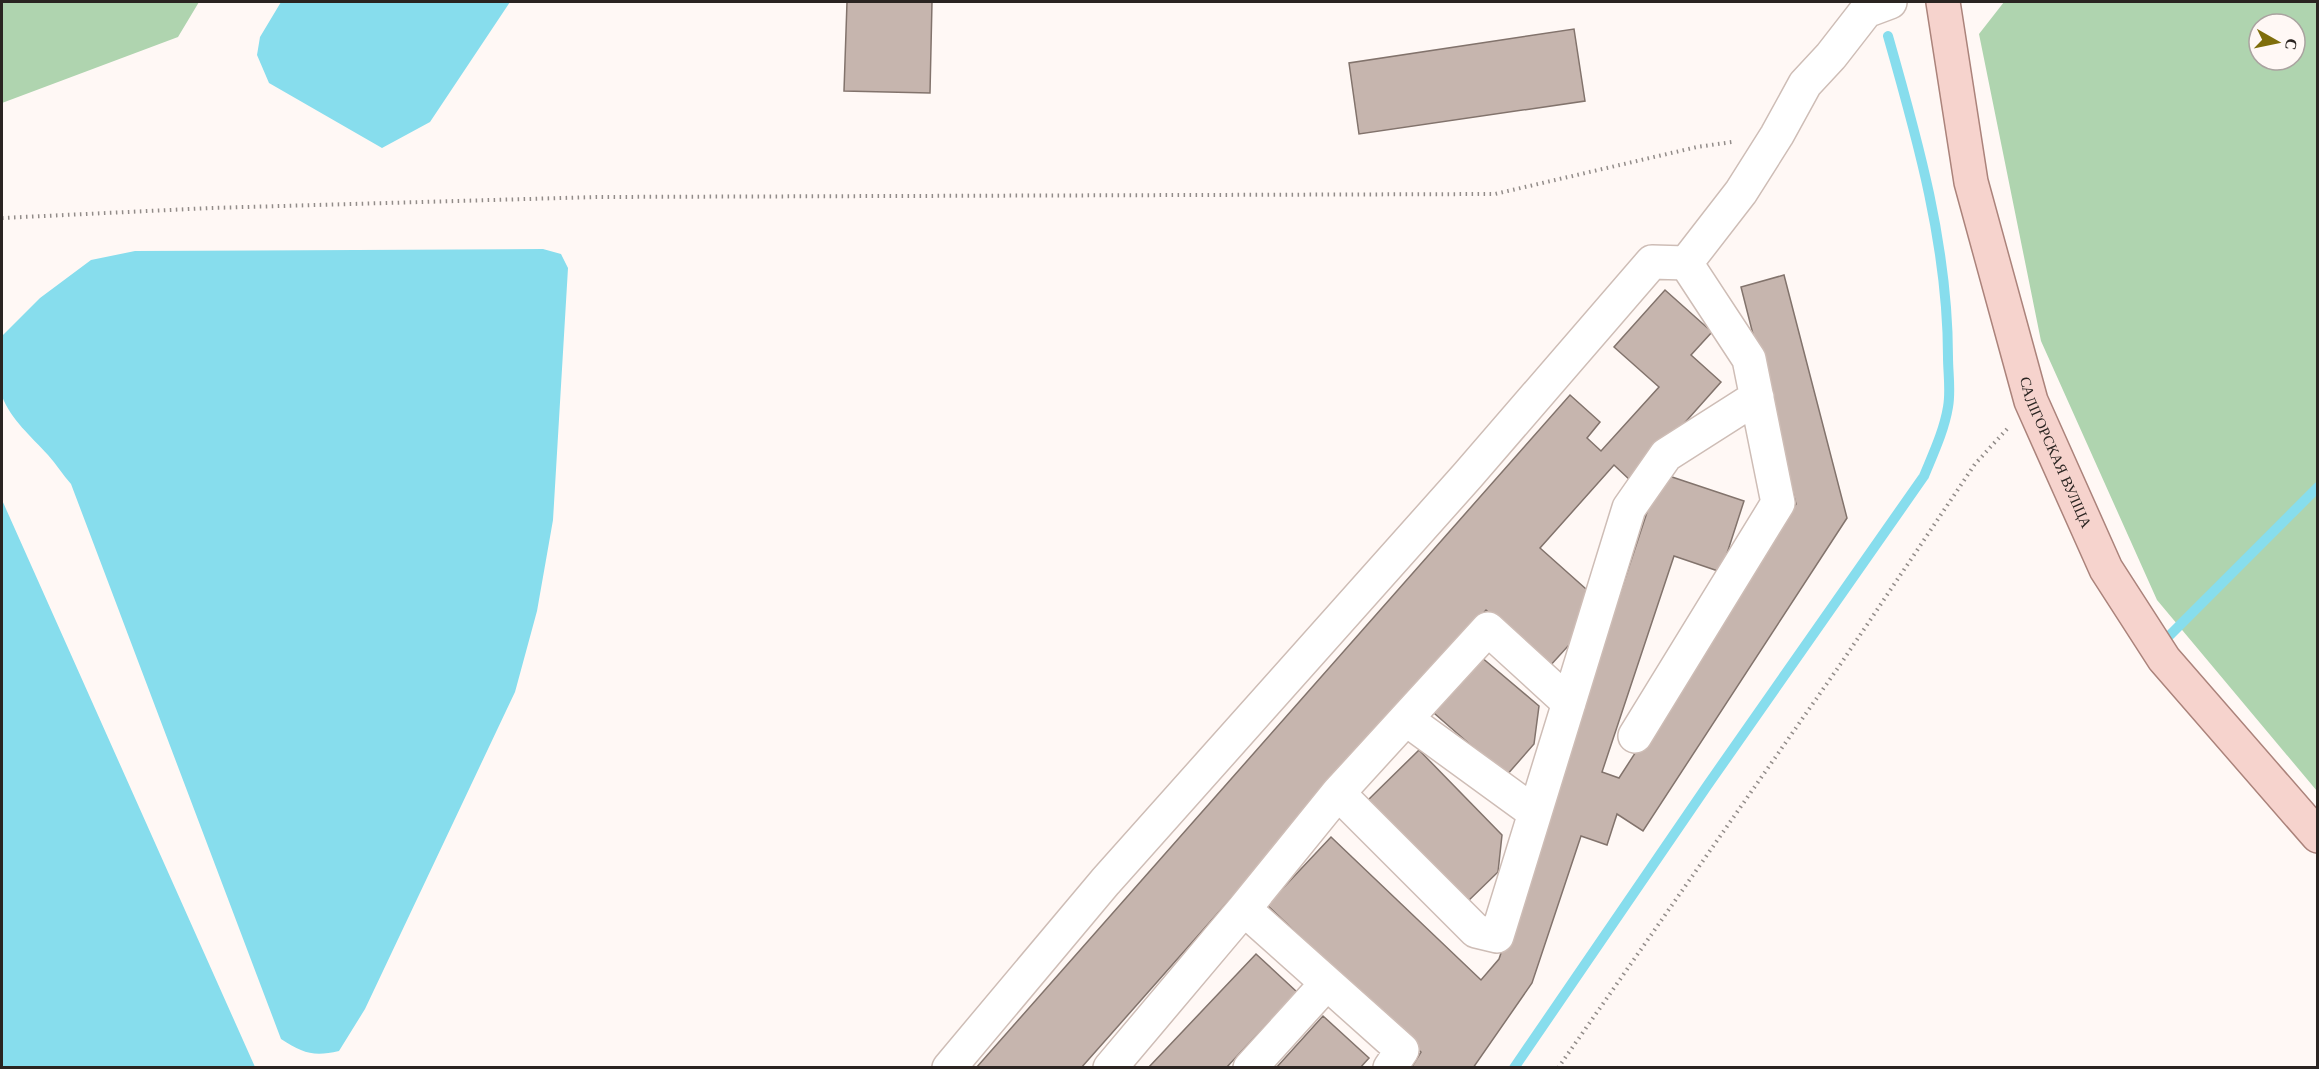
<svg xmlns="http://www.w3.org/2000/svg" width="2319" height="1069" font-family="'Libre Baskerville',serif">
<rect width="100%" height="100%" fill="#fff8f5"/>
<path fill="#afd4af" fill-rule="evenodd" d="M2,2H199L178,37L2,103Z
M2004,2H2317V791L2157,600L2041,341L1979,34ZM2259,24H2295V60H2259Z"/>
<path fill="#87dded" d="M281,2H510L430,122L382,148L269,83L257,55L260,37Z
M543,249L561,254L568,268L553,520L537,611L515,692L365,1009L339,1051C313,1057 303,1053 281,1039L71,484C63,475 56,464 48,455C31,436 11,420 2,396V336L40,298L91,260L135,251Z
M2,500L255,1067H2Z"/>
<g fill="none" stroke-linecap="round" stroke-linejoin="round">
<path stroke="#87dded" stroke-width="10" d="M2170,635L2318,487
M1514,1068L1707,786L1924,476C1933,454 1944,431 1948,407C1951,391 1948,373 1948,357C1948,247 1918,141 1888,36"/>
</g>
<path fill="#c6b5ae" stroke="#82736c" stroke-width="1.5" d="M847,2H932L930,93L844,91Z
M1574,29L1585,101L1359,134L1349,63Z
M1784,275L1847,518L1643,831L1617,814L1607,845L1581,836L1532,983L1473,1068H1411L1421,1052L1267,905L1331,837L1481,980L1499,959L1660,473L1744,501L1721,572L1674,556L1602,772L1619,778L1796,504L1741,287Z
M1665,290L1712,332L1691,355L1721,382L1632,482L1614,465L1540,548L1586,589L1579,634L1549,667L1486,610L1081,1068H976L1570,395L1600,422L1587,438L1601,451L1659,387L1614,347Z
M1474,651L1539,706L1534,744L1506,776L1427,707Z
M1419,750L1502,835L1498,872L1464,905L1365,803Z
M1256,954L1297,992L1226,1068H1148Z
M1323,1016L1369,1058L1360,1068H1276Z"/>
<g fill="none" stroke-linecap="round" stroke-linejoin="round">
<defs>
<path id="minor" d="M1569,703L1488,629L1338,793L1476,931L1497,936L1629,508L1666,455L1757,397
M1406,719L1535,813
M1635,736L1778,503L1749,359L1686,263L1741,192L1777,135L1805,84L1831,56L1866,11L1890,2
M1338,793L1244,909L1402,1050L1390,1068
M949,1068L1105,882L1468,475L1652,262L1686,263
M1110,1068L1244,909
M1250,1068L1327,983"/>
<g id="major">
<path id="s1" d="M1943,2L1971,182L2031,401L2106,569L2164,659L2318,836"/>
</g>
</defs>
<use href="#minor" stroke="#cebdb6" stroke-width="36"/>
<use href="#major" stroke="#ab837b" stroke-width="36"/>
<path stroke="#928c89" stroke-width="4" stroke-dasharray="1.5 4.5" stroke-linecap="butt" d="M2,218L211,208L597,197L1495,194L1697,147L1732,142
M1558,1068L1842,662L1975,464L2007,429"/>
<use href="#minor" stroke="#fff" stroke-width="33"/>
<use href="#major" stroke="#f6d3cd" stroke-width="33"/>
</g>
<g text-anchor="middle" stroke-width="5" stroke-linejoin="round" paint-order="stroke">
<g font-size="15" fill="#2a2421" stroke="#fff8f5">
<text dy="5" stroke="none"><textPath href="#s1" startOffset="466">САЛІГОРСКАЯ ВУЛІЦА</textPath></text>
</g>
</g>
<rect width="2319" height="1069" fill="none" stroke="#2a2421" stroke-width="6"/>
<g transform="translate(2277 42) rotate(99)"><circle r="28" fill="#fff8f5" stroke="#aaa3a0" stroke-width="1.5"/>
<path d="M0-4.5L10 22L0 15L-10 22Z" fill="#7f6e0b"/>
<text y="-9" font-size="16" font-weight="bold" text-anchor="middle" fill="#2a2421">С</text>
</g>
</svg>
